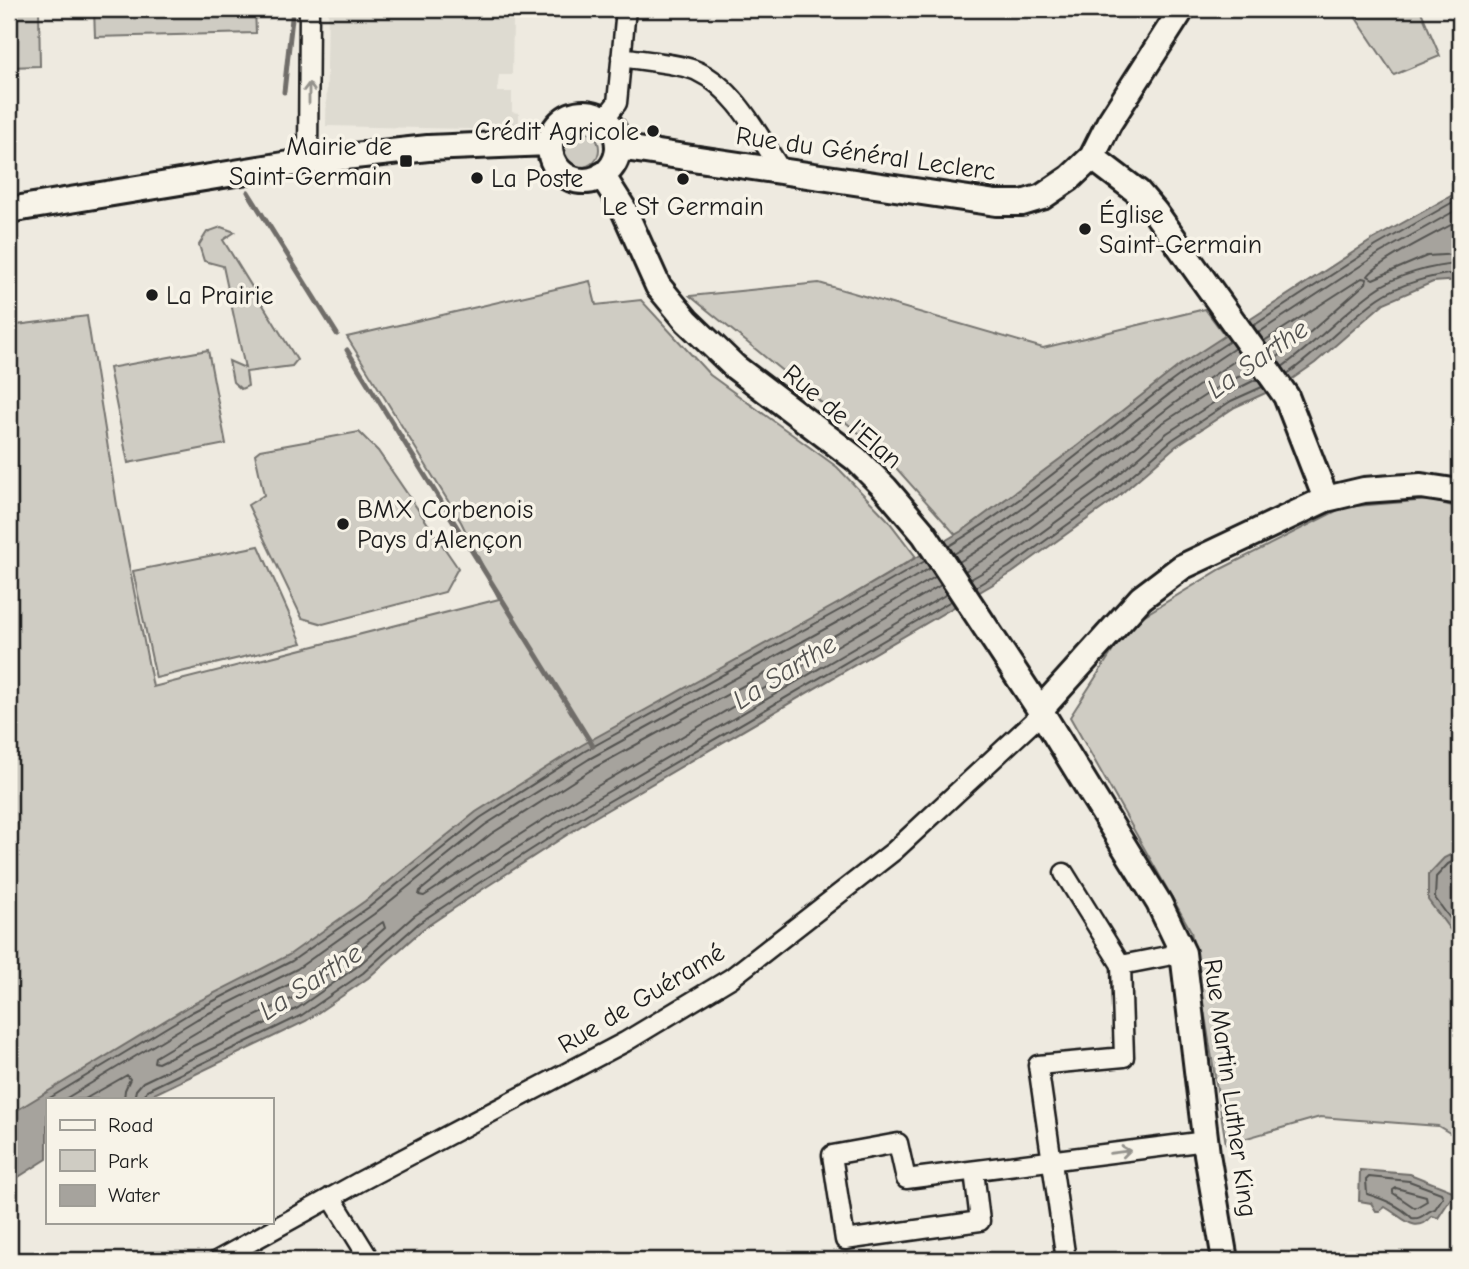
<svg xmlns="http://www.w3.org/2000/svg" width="1469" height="1269" font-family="'Comic Neue',sans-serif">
<rect width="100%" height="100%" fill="#eeeae0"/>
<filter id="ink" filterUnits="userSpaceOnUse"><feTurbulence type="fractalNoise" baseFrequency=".0143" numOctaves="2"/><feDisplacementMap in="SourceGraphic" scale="14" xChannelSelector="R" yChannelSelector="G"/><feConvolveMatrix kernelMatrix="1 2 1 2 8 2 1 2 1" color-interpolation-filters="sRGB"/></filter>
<g filter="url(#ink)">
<path fill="#dedbd1" d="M328,9H500V18L513,19L512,75H499L497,92H512V112L519,113V130L326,126Z"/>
<path fill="#cfccc3" stroke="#767470" stroke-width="2" d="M9,9H39L40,66L9,67Z
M94,9H255L256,33L95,37Z
M1350,9H1420L1440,56L1394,75Z
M563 149a18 18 0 1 1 36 0a18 18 0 1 1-36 0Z
M221,227L235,232L223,240L297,360L292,366L246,372L248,386L241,389L233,382L229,361L245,368L223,266L204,261L199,245L207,232Z
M590,281L596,305L641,300L710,375L837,467L887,519L916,557L844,600L119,1099H47L9,1181V326L87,316L117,505L153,687L499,599L461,522L347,337Z
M819,283L1043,348L1205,309L1229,341L963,543L881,451L690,296Z
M208,350L226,444L128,463L109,368Z
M359,432L378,451L458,568L445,592L323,624L302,618L248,505L264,495L255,454L260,450Z
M1429,500L1460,508V1139L1438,1126L1320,1117L1226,1144L1191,931L1070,717L1130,624L1221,569L1344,507Z
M259,546L302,643L156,678L133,571Z"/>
<path fill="#a6a39d" stroke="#6f6d69" stroke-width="2" d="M1460,191V280L1433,282L1384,303L1315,363L1285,384L1235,407L1176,446L1114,500L1012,573L590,820L483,889L423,929L368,978L306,1021L144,1099H47V1159L9,1183V1115L189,1006L289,955L365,901L476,812L582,745L844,600L965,529L1076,447L1180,365L1372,240Z
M1460,850V943L1428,900V875L1444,858Z
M1360,1170L1410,1174L1455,1192L1438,1218L1432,1216C1415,1236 1403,1217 1385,1207L1380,1211H1376L1371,1203L1359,1201Z"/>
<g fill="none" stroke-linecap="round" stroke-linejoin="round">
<path stroke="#535250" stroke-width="2" d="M1460,220C1441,231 1378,261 1368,276L1373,279L1427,256L1460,254
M1253,326L1376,246L1460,198
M1258,333L1380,253L1460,208
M1264,341L1362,278L1367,279L1366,283L1299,342L1276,358
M1282,367C1315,344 1342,314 1374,291C1395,275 1434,265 1460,264
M1287,374C1320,351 1346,321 1379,298C1399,284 1436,274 1460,273
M949,546C1049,487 1132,403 1230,341
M954,554C1054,495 1137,411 1235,348
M959,562C1060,503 1143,419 1241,357
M965,571L998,551L1098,479L1161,424L1221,385L1251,371
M935,577L857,623L594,768L491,834L420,891L419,895L424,896L577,798L941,585
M971,579L1004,560L1104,487L1167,433L1227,394L1257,379
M975,587L1009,567L1110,494L1172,440L1231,401L1262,387
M1460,858L1448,864L1436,877L1435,898L1460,932
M383,922L385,928L351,958L293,998L158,1063L154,1062L155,1057L202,1029L302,978Z
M48,1099L192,1012L292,961L369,907L480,818L585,751L847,606L925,561
M65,1099L197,1019L297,969L374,914L485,825L589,759L852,614L930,568
M85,1099L127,1075L130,1079L125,1090L124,1099
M134,1099L136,1090L143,1082L298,1008L358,966L414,916L474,875L582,807L947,594
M143,1099L147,1090L302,1015L363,973L419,923L479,883L587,814L951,601
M1369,1177L1409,1181L1441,1193L1443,1197L1435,1209C1426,1211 1422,1220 1412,1218C1399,1205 1383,1199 1367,1194L1366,1180Z
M1396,1188L1426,1196L1427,1201L1415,1208L1393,1193V1190Z"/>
<path stroke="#6f6d69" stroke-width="5" d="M284,92L293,9
M248,192L337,334
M347,350L593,746"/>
<defs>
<path id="street" d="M621,57C639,60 683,64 697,71C736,89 758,135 781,170
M604,119L617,103L626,9
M308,161L309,9
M1064,873L1121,965L1124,1057L1038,1065L1066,1260
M1121,965L1183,953
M974,1171L980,1221L845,1240L832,1155L898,1143L906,1179L1206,1141
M331,1197L370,1260
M218,1260L359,1182L625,1042L731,978L894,851L1034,721L1040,710"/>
<path id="secondary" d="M550 147a34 34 0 1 1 68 0a34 34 0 1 1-68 0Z
M618,147L996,203H1022L1042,197L1070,178L1092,157L1109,123L1182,9
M1092,157L1138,192L1155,212L1286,396L1326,499
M602,175L623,208L658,286L687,321L735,367L856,459L885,488L924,534L1040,710L1159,903L1183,953L1207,1154L1225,1260
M9,210L308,161L428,148L549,143
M1040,710L1141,598L1182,567L1326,499L1364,490L1421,486L1460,492"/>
</defs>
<use href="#street" stroke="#1c1c1c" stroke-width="23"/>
<use href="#secondary" stroke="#1c1c1c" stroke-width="30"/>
<use href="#street" stroke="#f7f3e8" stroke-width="18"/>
<use href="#secondary" stroke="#f7f3e8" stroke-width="24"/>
</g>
<defs><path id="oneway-shaft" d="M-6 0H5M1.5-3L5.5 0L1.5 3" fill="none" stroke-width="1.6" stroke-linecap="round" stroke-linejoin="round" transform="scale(1.75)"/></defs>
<g stroke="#94928c">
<use href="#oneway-shaft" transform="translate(309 93) rotate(-90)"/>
<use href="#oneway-shaft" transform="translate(1120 1152) rotate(-7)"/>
</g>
</g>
<g fill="#1c1c1c" stroke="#f7f3e8" stroke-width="2.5">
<circle cx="653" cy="131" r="7"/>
<rect x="399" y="154" width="14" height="14" rx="3.5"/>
<circle cx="477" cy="178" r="7"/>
<circle cx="683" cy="179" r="7"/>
<circle cx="1085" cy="229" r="7"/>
<circle cx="152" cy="295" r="7"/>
<circle cx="343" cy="524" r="7"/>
</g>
<g text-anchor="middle" stroke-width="7" stroke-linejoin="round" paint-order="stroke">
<g font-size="26" fill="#1c1c1c" stroke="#f7f3e8" text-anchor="start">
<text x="639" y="140" text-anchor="end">Crédit Agricole</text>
<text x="392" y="155" text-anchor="end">Mairie de<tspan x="392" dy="30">Saint-Germain</tspan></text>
<text x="491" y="187">La Poste</text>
<text x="683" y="215" text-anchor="middle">Le St Germain</text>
<text x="1099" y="223">Église<tspan x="1099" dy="30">Saint-Germain</tspan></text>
<text x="166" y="304">La Prairie</text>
<text x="357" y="518">BMX Corbenois<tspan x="357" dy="30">Pays d'Alençon</tspan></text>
</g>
<g font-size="26" fill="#1c1c1c" stroke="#f7f3e8">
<text transform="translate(866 153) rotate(8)" y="9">Rue du Général Leclerc</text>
<text transform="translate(843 416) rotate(40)" y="9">Rue de l'Elan</text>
<text transform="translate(641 998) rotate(-31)" y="9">Rue de Guéramé</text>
<text transform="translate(1231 1088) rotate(82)" y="9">Rue Martin Luther King</text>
</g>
<g font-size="28" font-style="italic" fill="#535250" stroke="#f7f3e8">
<text transform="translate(1257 358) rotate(-35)" y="10">La Sarthe</text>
<text transform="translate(784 671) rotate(-32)" y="10">La Sarthe</text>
<text transform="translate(310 981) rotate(-33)" y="10">La Sarthe</text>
</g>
</g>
<rect width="1469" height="1269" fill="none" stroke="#f7f3e8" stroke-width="35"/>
<rect x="18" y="18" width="1434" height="1234" fill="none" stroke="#1c1c1c" stroke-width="2.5" filter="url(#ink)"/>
<rect x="46" y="1098" width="228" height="126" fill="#f7f3e8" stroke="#9f9d96" stroke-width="2"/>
<rect x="60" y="1120" width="35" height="10" fill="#f7f3e8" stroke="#9f9d96" stroke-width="2"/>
<text x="108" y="1132" font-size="21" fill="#1c1c1c">Road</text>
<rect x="60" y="1150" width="35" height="21" fill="#cfccc3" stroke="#9f9d96" stroke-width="2"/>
<text x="108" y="1168" font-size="21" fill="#1c1c1c">Park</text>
<rect x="60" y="1185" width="35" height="21" fill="#a6a39d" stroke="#9f9d96" stroke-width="2"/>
<text x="108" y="1202" font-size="21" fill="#1c1c1c">Water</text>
</svg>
